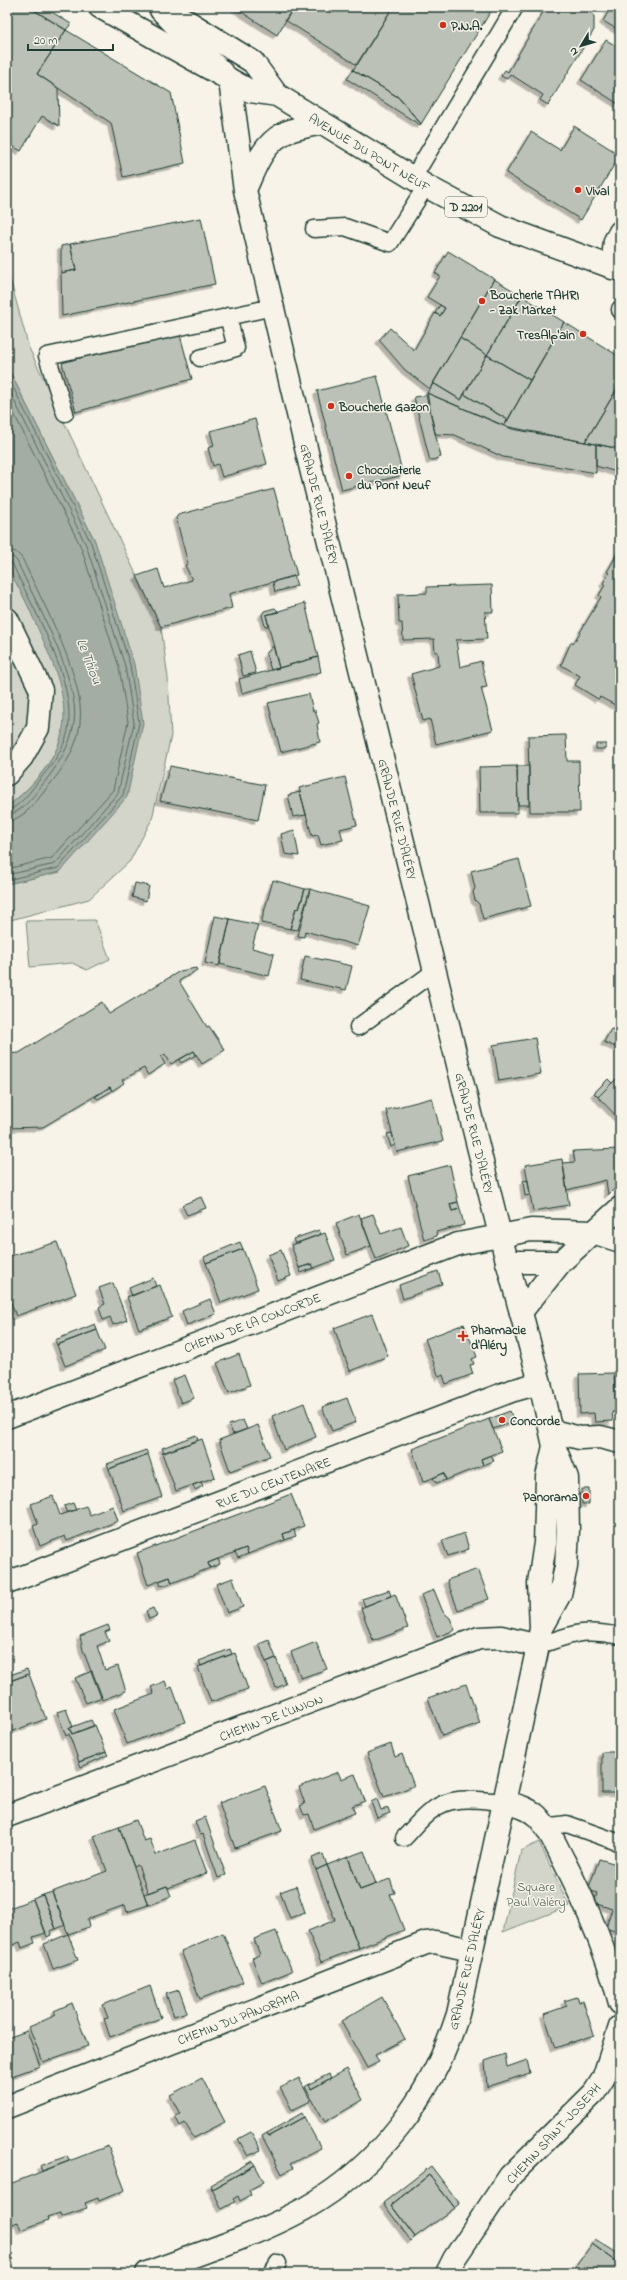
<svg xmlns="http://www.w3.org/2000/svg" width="627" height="2280" font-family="'Indie Flower',sans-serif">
<defs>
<filter id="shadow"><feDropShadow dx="-3.5" dy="3.5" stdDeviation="0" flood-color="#0004"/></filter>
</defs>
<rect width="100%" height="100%" fill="#f7f3e8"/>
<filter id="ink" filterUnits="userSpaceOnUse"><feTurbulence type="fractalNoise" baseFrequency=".025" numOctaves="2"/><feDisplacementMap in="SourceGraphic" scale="8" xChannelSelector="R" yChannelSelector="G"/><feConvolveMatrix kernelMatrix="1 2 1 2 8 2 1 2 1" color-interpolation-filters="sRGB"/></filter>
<g filter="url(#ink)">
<path fill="#d3d5ca" stroke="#79897f" d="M7,268L29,348L161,627L168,678L171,736L152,819L130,861L89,899L7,921V884L60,872L95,541L7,366Z
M7,559C24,597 70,682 65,721C62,755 33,786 7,807Z
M95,920L110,959L87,970L72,963L30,967L26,921Z
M539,1842L569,1906L503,1932L521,1851Z"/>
<path fill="#a4ada3" stroke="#6f8077" d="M7,366L95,541L134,664L143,723L127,797L60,872L7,884V807C94,737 65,690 27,604C21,591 10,575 7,560C4,542 7,521 7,503C7,457 7,412 7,366Z"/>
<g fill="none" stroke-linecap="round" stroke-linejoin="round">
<path stroke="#546a60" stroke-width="1" d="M7,375L91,543L130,665L139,723L123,795L58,868L7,880
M7,386L86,545L125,666L134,723L118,793L55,864L7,875
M7,400L81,547L119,667L128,722L113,790L52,858L7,869
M7,550L16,552L22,558C41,600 86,679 80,723C77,749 63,769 46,789C37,801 23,820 7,821
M7,556L13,557L17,561C34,600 81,681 74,723C70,747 58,765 43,784C35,794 21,814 7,815
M7,561L12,563C32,607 71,672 69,720C69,742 54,763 40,779C32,789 20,808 7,810"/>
</g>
<path fill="#bbc1b6" stroke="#1f3d34" filter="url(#shadow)" d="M7,7H29L66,30L37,74L58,88L59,126L42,116L21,151L7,143Z
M29,7H44L71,24L66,30Z
M234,7H294L277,35Z
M294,7H393L357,65L285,20Z
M393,7H485L491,11L421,124L398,97L353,70Z
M485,7H493L491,11Z
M546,7H580L594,15V30L548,105L540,100L543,95L510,74L507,79L501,76L505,70L508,72Z
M611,7H620V31L603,21Z
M66,30L171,93L185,163L123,177L111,123L37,74Z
M606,40L620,48V105L581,80Z
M353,70L398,97L421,124L420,125L347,79Z
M574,126L620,155L581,220L506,173L531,132L560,150Z
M201,218L215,284L62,316L61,273L76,270L70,244Z
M70,244L76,270L61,273V246Z
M448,251L494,279L430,389L405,370L379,340L390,328L414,350L435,313L440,316L445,308L427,297L440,276L435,273Z
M494,279L522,296L487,355L460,338Z
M522,296L564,322L530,380L487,355Z
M440,305L445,308L440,316L435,313Z
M564,322L620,357V384L585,442L504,426Z
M180,335L192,379L76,412L62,363L110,349L111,351Z
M460,338L487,355L461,400L433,383Z
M487,355L530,380L508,420L464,394Z
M377,376L403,475L342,490L317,391Z
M433,383L461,400L464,394L508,420L504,426L427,393Z
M620,384V449L585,442Z
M427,393L512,429L596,444V473L503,457L455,435L435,434Z
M426,395L441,457L430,461L414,397Z
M255,419L267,464L222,477L218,464L213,466L208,448L214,446L210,431Z
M596,444L620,449V473L596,466Z
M274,489L297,575L229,594L232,608L161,627L137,576L158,569L164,588L192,580L185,565L188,564L176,518L178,515Z
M620,549V705L619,707L600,697L598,699L575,685L580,676L561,665L571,642L573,644L601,597L599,595L605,585L603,583L609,573L607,572Z
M294,576L297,586L275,592L273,582Z
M492,585L493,612H485L487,639L456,640L460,667L481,661L487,687L481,688L493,730L436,744L430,719L423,721L411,674L439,666L438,652H435L434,639L403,640L402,623H399L398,594L427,593V587Z
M305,603L318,657L279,668L266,615Z
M275,608L279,612L266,615L268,623V626H265L262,615L264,611Z
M273,646L279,668L271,670L266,654Z
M250,651L256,673L243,676L238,655Z
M318,657L321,672L242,693L239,679Z
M309,694L313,711L315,710L319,723L317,724L320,742L281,752L268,703Z
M566,735L567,761H579L580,812H530L528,736Z
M596,744H606V749H596Z
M170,766L265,785L258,820L160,801Z
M517,766L518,813H480L479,767Z
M517,766H529V805H518Z
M345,777L357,825L340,829L343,840L321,845L318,835L312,836L299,788Z
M300,792L306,815L293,817L288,795Z
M294,830L299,856L285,854L281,834Z
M519,859L531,906L483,919L479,904L475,900L473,892L475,888L471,871Z
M273,880L305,889L299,909L296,908L290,929L261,923Z
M135,883L149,886L146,901L132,897Z
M305,889H310L298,930L290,929L296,908L299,909Z
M310,889L370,906L358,946L305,931L304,937L298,936Z
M215,916L230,919L219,966L205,963Z
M230,919L258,925L252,948L274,954L269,976L220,964Z
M305,956L352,966L346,990L300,980Z
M196,968L197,970L179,981L207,1027L209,1026L225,1050L202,1064L194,1051L171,1064L165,1054L161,1057L165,1064L148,1075L144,1068L122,1080L124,1083L112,1091L110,1087L43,1127L7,1128V1054L19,1053L102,1002L109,1014L180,971Z
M611,1029L620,1030V1049L604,1042Z
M535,1038L541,1074L499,1081L493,1045Z
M194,1051L196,1055L181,1063L179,1060Z
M620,1075V1120L598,1097Z
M608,1079L612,1083L598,1097L594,1093Z
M110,1087L112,1091L98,1099L95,1097Z
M432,1098L443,1141L397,1152L386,1110Z
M392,1133L395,1145L391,1147L387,1134Z
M620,1149V1183L608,1195L606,1180L567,1190L563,1163L575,1162L573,1151Z
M562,1159L569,1205L533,1211L525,1165Z
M450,1165L458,1202L450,1204L452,1211L460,1209L464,1225L436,1232L437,1236L424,1240L408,1176Z
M528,1180L530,1195L525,1196L523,1181Z
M201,1197L206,1208L187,1215L182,1205Z
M458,1202L460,1209L452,1211L450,1204Z
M359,1214L371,1246L347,1255L336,1223Z
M373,1214L381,1234L401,1227L408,1246L376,1259L361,1218Z
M319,1230L321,1234L295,1244L293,1239Z
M325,1233L335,1260L314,1268L312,1264L299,1268L291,1245Z
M57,1242L76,1294L16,1316L7,1293V1257Z
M240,1242L243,1249L206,1263L204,1257Z
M243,1249L258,1289L221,1303L206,1263Z
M281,1250L291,1276L278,1281L268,1255Z
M312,1264L314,1268L301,1273L299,1268Z
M438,1271L442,1284L403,1299L399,1285Z
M153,1278L156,1286L132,1296L129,1288Z
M113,1283L127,1320L113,1325L110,1317L103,1320L99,1307L105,1304L99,1288Z
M160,1285L172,1317L139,1329L127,1297Z
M210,1299L216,1314L187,1325L182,1311Z
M372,1314L388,1356L350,1371L334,1328Z
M95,1324L97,1330L57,1345L55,1340Z
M464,1324L477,1357L472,1359L474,1364L470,1365L473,1374L446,1384L443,1375L439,1377L425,1339Z
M97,1330L105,1350L65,1366L57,1345Z
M239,1354L250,1385L229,1393L217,1363Z
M614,1373L616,1412H612L613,1421L595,1422L594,1413L580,1414L579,1374Z
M185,1375L194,1398L181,1403L172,1380Z
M347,1398L356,1422L332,1431L322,1407Z
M304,1403L316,1437L284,1450L272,1416Z
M510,1411L514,1422L493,1429L489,1419Z
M489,1419L502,1451L481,1459L483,1465L446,1480L444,1473L423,1482L412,1449Z
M243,1420L247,1429L233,1434L229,1425Z
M258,1425L270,1456L230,1471L219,1440Z
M196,1435L198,1440L164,1453L162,1448Z
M202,1439L215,1477L176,1491L162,1453Z
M146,1450L148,1454L109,1469L107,1464Z
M148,1454L162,1497L124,1511L109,1469Z
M491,1455L494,1461L483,1465L481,1459Z
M444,1473L446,1480L436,1483L433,1478Z
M201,1482L203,1486L195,1490L193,1485Z
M582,1489H589V1504H582Z
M291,1494L304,1526L283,1534L285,1540L248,1554L246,1548L218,1559L208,1563L210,1568L172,1583L170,1577L148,1585L137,1553Z
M53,1496L60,1515L86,1506L90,1515L113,1506L118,1521L67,1541L65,1536L40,1546L33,1526L38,1524L31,1504Z
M73,1503L76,1510L67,1513L64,1506Z
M294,1530L296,1536L285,1540L283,1534Z
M464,1533L469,1549L448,1556L442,1541Z
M246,1548L248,1554L238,1558L235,1552Z
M218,1559L220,1564L210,1568L208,1563Z
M478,1569L489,1599L458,1610L447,1580Z
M170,1577L172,1583L161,1586L159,1581Z
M233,1578L243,1607L227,1613L216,1584Z
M389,1590L391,1596L365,1606L362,1599Z
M434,1590L443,1612L450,1618L455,1630L437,1637L421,1595Z
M395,1594L408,1628L373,1641L361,1608Z
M153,1608L157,1616L149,1619L146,1611Z
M108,1625L110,1630L105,1632L109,1641L97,1646L105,1670L118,1666L126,1691L102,1700L83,1650L80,1636Z
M269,1640L276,1658L266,1662L259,1644Z
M316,1642L327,1669L301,1678L291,1652Z
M230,1649L232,1654L201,1666L199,1661Z
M235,1653L248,1689L211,1702L198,1667Z
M276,1658L286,1684L276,1688L266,1662Z
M27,1669L29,1674L7,1682V1676Z
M92,1671L102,1697L86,1703L75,1678Z
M29,1674L46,1719L10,1732L7,1724V1682Z
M165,1681L168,1689L172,1687L185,1722L127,1744L114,1709L154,1694L151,1687Z
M466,1684L480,1723L442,1736L428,1698Z
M66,1709L73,1727L69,1728L72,1734L95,1725L106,1752L79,1762L69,1734L66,1736L57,1712Z
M91,1720L94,1726L72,1734L69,1728Z
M391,1744L395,1757L402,1754L414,1786L384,1797L367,1753Z
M106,1752L108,1755L81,1767L79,1762Z
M602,1752H620V1793H602Z
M338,1772L341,1779L355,1774L365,1801L352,1806L355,1813L314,1829L309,1814L304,1815L300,1806L305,1804L299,1787Z
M265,1786L282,1831L235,1848L219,1803Z
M377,1799L381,1810L388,1808L390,1813L377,1818L371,1802Z
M205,1817L226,1875L218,1878L203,1834L200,1835L195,1821Z
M136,1820L144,1841L150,1839L156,1855L195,1840L207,1873L168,1888L167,1886L148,1893L138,1865L134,1867L119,1827Z
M119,1827L148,1905L127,1912L125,1905L87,1919L89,1927L68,1934L52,1892L107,1871L94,1836Z
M364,1851L376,1884L360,1890L348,1857Z
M323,1854L327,1865L316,1870L312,1858Z
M348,1857L360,1890L390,1879L395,1893L390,1894L404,1930L359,1948L327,1865Z
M599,1859L620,1865V1933L606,1928L612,1909L594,1903L597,1893L588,1890Z
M327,1865L359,1948L321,1962L308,1931L335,1920L316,1870Z
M167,1886L171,1896L148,1905L144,1894Z
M296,1886L305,1912L290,1918L280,1892Z
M52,1892L65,1925L56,1929L43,1895Z
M43,1895L56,1929L50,1931L51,1935L47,1937L33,1899Z
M33,1899L46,1933L33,1937L35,1943L22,1948L20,1942L7,1947V1909Z
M276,1931L292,1971L262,1983L252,1958L260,1955L254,1939Z
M223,1933L243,1982L200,1999L181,1951Z
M68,1934L78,1960L53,1969L44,1944Z
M150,1986L161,2018L110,2037L104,2019L108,2018L103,2005Z
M179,1990L187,2012L174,2016L166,1994Z
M382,1997L405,2039L375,2055L379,2062L367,2068L341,2021Z
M577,1997L579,2002L583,2001L594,2035L555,2048L544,2014L567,2006L564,2001Z
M72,2003L88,2046L43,2062L29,2027L56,2015L54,2011Z
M27,2031L40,2066L9,2077L7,2038Z
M505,2054L507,2067L527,2060L530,2073L487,2087L485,2061Z
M347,2069L363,2100L325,2122L305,2087L309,2084L311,2089Z
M329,2074L331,2078L311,2089L309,2084Z
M202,2078L225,2122L194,2138L185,2123L180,2126L175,2116L180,2114L170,2095Z
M299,2078L311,2101L292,2110L280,2088Z
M302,2113L304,2117L269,2136L267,2133Z
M304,2117L321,2148L290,2164L293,2168L282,2174L262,2136L267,2133L269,2136Z
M251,2132L261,2150L248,2156L238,2139Z
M108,2146L125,2190L99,2201L98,2198L85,2203L87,2208L61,2217L60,2213L47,2217L48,2220L21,2230L18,2222L7,2226V2185Z
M67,2156L69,2161L42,2171L40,2166Z
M252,2161L255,2165L212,2189L210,2185Z
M255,2165L264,2182L249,2190L251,2195L240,2201L238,2196L233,2199L235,2202L222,2209L212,2189Z
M431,2166L460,2204L455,2208L429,2175L391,2205L415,2237L411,2241L383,2203Z
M429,2175L455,2208L415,2237L391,2205Z
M595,2239L620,2255V2264L592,2244Z
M592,2244L620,2264V2273H571Z"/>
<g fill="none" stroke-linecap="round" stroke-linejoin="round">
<defs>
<path id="service" d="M413,178L515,7
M314,229L345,227L390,243L426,186
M620,309V310
M200,358L236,348L228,316
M65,413L47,356L273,307
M358,1027L435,971
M538,1646C573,1634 582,1628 620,1636
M545,1827L567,1824L620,1843
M404,1838C413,1829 421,1818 431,1811C452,1794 478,1800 503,1802
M272,2273L278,2263"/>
<path id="pedestrian" d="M7,619L41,690L38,728L22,757L7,774"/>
<path id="minor" d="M612,268L615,241L620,232
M507,1262H561L620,1208
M521,1312L561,1262
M7,1417L458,1244L531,1230L593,1232L620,1241
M552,1431L580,1438L600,1437L620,1442
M7,1583L511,1391L540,1383
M503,1802C515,1805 527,1807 537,1816C549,1828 556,1846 564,1861C587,1906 607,1954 620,2003
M7,1816L479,1638L501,1637L538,1646
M7,2107L426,1943L435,1942L471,1950
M447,2273L454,2259L510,2176L594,2093L603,2079L620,2027"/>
<path id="tertiary" d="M161,10L230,81L245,190L311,469L500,1235L540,1383L554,1446L567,1478L568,1530L566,1567L560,1594L541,1628
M245,190C254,170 262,145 283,134C293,128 310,126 322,123
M147,2273C200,2253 255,2236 304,2209C380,2166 432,2096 458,2014L538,1646L541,1628L539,1583L545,1543L547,1477L554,1446"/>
<path id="primary" d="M100,7L250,91L277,95
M164,7L253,62L277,95L426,186L500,226L620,270"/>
</defs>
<use href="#service" stroke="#1f3d34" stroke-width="19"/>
<use href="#pedestrian" stroke="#1f3d34" stroke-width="25"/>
<use href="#minor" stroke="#1f3d34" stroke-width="25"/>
<use href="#tertiary" stroke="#1f3d34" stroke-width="25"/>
<use href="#primary" stroke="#1f3d34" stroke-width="25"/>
<use href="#service" stroke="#f7f3e8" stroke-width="16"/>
<use href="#pedestrian" stroke="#f7f3e8" stroke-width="22"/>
<use href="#minor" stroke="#f7f3e8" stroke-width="22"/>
<use href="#tertiary" stroke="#f7f3e8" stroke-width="22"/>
<use href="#primary" stroke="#f7f3e8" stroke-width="22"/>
</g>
</g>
<g fill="#c8321e" stroke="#f7f3e8" stroke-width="1.5">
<circle cx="443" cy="25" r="4"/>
<circle cx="578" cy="190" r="4"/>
<circle cx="482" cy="301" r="4"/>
<circle cx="583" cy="334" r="4"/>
<circle cx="331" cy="406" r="4"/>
<circle cx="349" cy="476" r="4"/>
<path d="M461 1330h4v4h4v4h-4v4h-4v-4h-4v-4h4z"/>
<circle cx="502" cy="1420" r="4"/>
<circle cx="586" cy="1496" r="4"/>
</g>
<g text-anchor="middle" stroke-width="3" stroke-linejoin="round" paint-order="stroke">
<rect fill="#f7f3e8" stroke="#60746a" stroke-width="1" x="445" y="197" width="42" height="20" rx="3"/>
<g font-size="12" font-weight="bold" fill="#1f3d34">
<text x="466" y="211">D 2201</text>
</g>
<g font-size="13" font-weight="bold" fill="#1f3d34" stroke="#f7f3e8" text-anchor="start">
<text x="451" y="30">P.N.A.</text>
<text x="586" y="195">Vival</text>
<text x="490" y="299">Boucherie TAHRI<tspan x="490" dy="15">- Zak Market</tspan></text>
<text x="575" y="339" text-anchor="end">TresAlp'ain</text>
<text x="339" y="411">Boucherie Gazon</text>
<text x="357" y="474">Chocolaterie<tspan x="357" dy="15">du Pont Neuf</tspan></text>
<text x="471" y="1334">Pharmacie<tspan x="471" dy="15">d'Aléry</tspan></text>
<text x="510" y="1425">Concorde</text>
<text x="578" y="1501" text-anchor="end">Panorama</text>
</g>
<g font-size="13" fill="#1f3d34" stroke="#f7f3e8">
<text transform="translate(370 152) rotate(31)" y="5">AVENUE DU PONT NEUF</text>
<text transform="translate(320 504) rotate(76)" y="5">GRANDE RUE D'ALÉRY</text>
<text transform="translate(398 819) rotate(76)" y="5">GRANDE RUE D'ALÉRY</text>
<text transform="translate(475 1133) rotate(76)" y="5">GRANDE RUE D'ALÉRY</text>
<text transform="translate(252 1322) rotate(-21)" y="5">CHEMIN DE LA CONCORDE</text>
<text transform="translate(273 1482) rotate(-21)" y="5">RUE DU CENTENAIRE</text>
<text transform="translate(271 1717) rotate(-21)" y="5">CHEMIN DE L'UNION</text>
<text transform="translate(466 1969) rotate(-77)" y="5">GRANDE RUE D'ALÉRY</text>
<text transform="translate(238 2017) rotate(-21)" y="5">CHEMIN DU PANORAMA</text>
<text transform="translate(553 2133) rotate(-47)" y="5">CHEMIN SAINT-JOSEPH</text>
</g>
<g font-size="13" fill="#435b52" stroke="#f7f3e8">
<text x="536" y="1891">Square<tspan x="536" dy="15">Paul Valéry</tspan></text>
</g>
<g font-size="14" font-style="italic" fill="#405950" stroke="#f7f3e8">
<text transform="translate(90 661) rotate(69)" y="5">Le Thiou</text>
</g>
</g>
<rect width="627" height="2280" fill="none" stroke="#f7f3e8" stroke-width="24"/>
<rect x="12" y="12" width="603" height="2256" fill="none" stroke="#1f3d34" stroke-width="1.5" filter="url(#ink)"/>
<g transform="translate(581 46) rotate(232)" stroke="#f7f3e8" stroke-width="3" paint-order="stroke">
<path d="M0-3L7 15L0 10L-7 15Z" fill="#1f3d34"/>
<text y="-6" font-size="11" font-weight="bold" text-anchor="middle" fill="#1f3d34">N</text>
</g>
<path d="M28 44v6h85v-6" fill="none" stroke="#1f3d34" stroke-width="2"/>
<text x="34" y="44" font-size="12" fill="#1f3d34" stroke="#f7f3e8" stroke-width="3" paint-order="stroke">20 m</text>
</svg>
